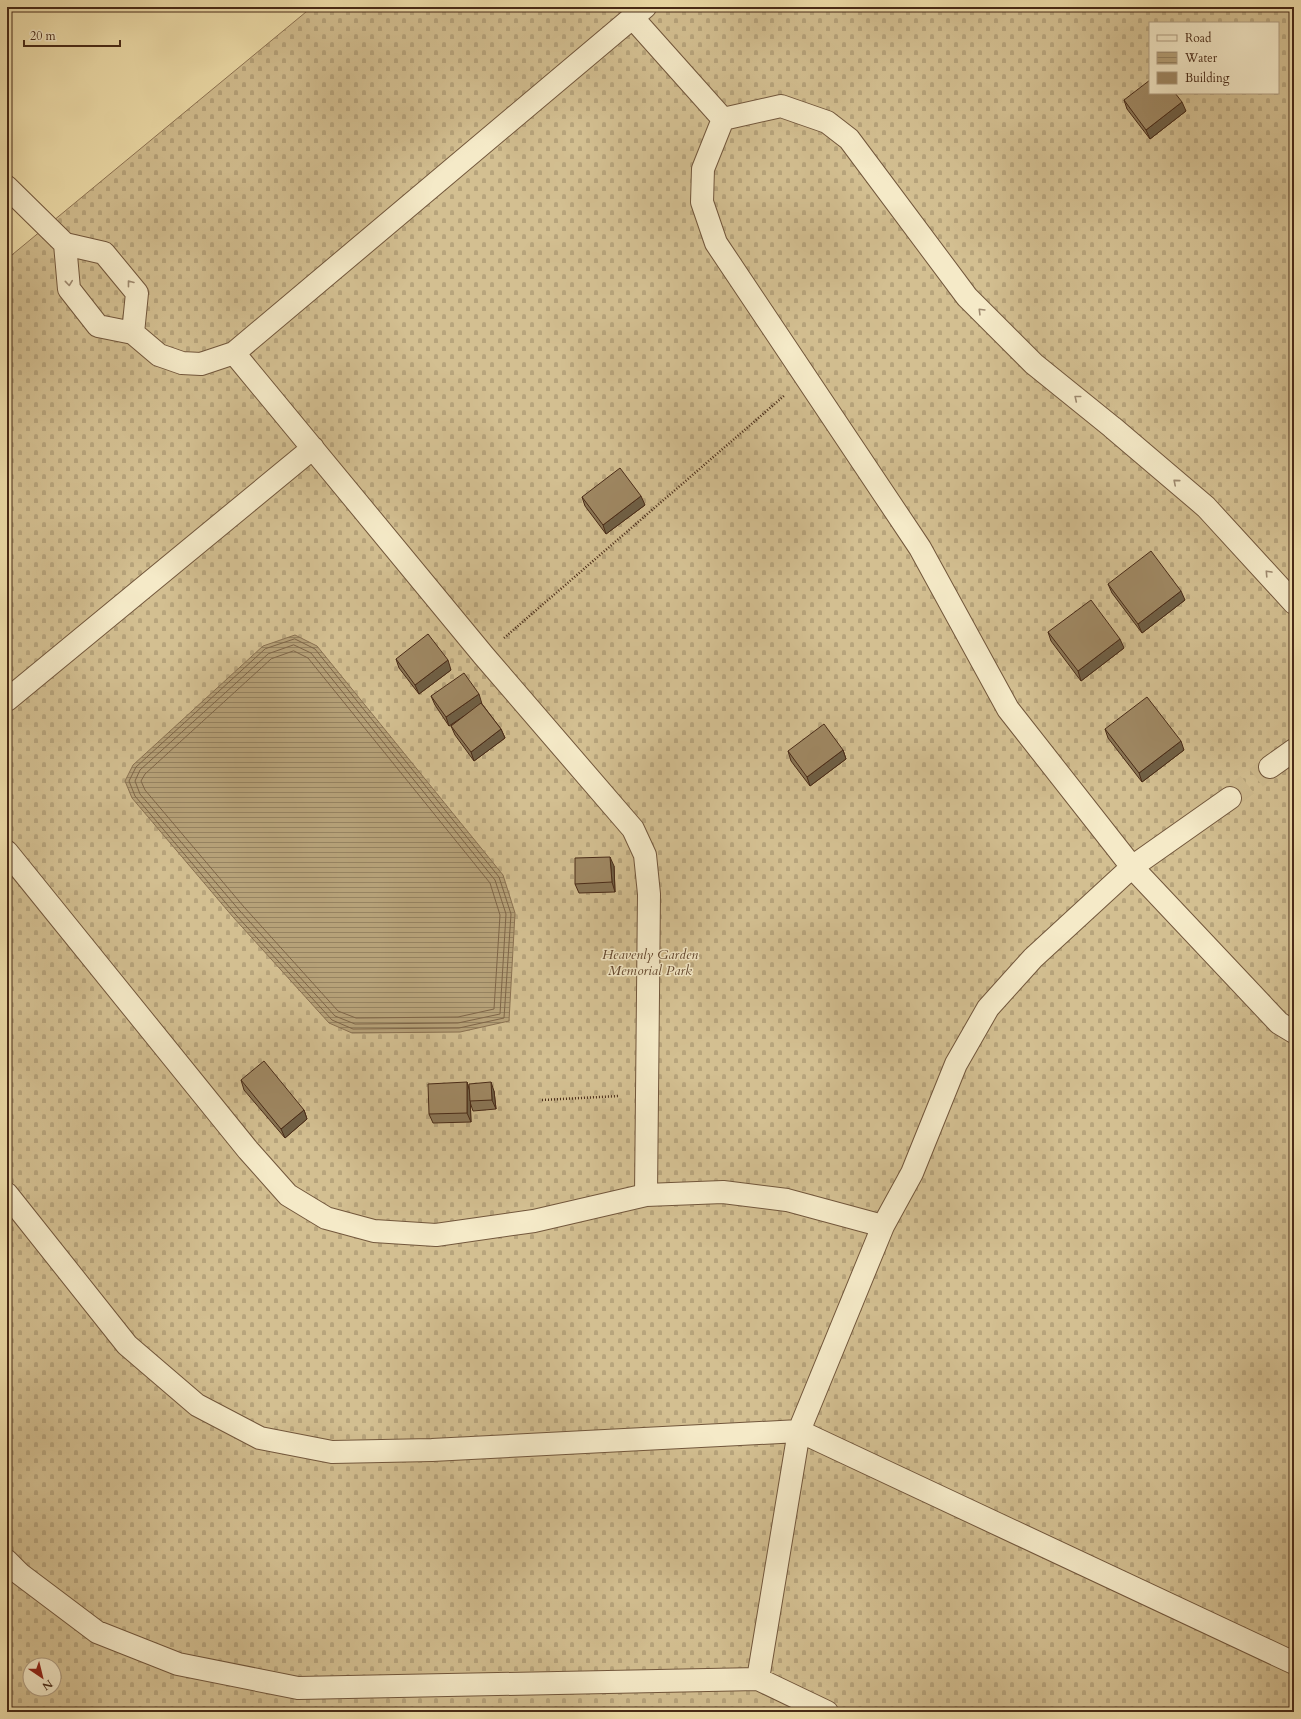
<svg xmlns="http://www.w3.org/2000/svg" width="1301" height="1719" font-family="Cardo,serif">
<defs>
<pattern id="cemetery-stones" width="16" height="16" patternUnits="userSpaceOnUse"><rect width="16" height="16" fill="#d3bf91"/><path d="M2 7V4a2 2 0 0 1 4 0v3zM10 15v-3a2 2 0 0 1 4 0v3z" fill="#b7a47c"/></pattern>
<pattern id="water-rules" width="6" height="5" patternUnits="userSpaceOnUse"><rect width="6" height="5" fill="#b6a178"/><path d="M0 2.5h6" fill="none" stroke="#968361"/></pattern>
</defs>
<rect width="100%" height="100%" fill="#efdeaa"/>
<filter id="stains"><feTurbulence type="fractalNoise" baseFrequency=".005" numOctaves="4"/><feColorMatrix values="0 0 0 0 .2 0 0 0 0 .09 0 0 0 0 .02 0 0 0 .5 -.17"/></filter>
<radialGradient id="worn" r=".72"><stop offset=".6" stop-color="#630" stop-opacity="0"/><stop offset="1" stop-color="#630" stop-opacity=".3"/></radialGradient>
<path fill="url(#cemetery-stones)" stroke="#8e7454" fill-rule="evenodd" d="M312,7H1294V1712H7V259ZM1150,23H1278V93H1150ZM30,1665H54V1689H30Z"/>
<path fill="url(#water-rules)" stroke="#8a7151" d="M295,635L317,646L503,875L515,913L509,1021L460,1032L352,1033L329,1023L233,917L132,798L125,781L133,765L263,646Z"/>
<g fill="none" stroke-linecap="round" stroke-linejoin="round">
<path stroke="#7f6648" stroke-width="1" d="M295,639L315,649L499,877L511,914L504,1018L459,1028L353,1029L332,1020L236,915L135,796L129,781L136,767L265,649Z
M294,645L311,653L495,880L506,914L500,1014L458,1023L355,1024L335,1016L240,911L140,794L135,781L140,770L268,654Z
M294,651L308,658L490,883L500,915L494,1009L458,1017L356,1018L338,1011L244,907L145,790L141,781L145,774L271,659Z"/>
<path stroke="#ceba8d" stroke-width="22" stroke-dasharray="22 11" stroke-linecap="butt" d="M1230,798L1270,767"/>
<defs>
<path id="minor" d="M632,17L723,119
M7,187L65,244
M65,244L69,289L98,326L133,333L159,355L182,363L201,364L234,353L645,7
M65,244L104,253L137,293L133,333
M234,353L484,656L633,829L645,855L649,894L646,1195
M1294,603L1206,507L1112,427L1034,364L967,297L849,139L827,122L781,106L723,119L703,169L702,202L716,243L920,548L1008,709L1132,867L1279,1023L1294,1032
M7,700L313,448
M1270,767L1294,750
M7,852L248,1150L288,1195L326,1218L374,1231L436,1235L534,1221L646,1195L723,1192L787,1200L883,1226
M7,1194L127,1345L197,1405L260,1438L332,1452L432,1450L799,1431L1294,1663
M7,1561L20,1574L97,1632L178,1664L298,1688L758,1679L827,1712
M758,1679L799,1431L883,1226L912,1173L956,1064L988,1008L1033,958L1132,867L1230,798"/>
</defs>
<use href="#minor" stroke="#72573c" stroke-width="24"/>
<path stroke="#482a17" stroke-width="2.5" stroke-dasharray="1 2" stroke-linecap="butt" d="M504,638L785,395
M542,1100L619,1096"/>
<use href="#minor" stroke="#f5eac8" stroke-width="22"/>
</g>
<path fill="#897555" stroke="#482a17" d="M1124,100L1186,111L1150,139L1127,109Z
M582,497L645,505L606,534L585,506Z
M1108,584L1185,600L1142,633L1112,593Z
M1048,632L1124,648L1081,681L1051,641Z
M396,659L451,670L419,694L399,668Z
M431,696L482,704L501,729L505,738L474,761L455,735L451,726L468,713L449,726L435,705Z
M1105,729L1184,750L1142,782L1108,738Z
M843,750L846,759L810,786L791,761L788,751Z
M614,866L615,892L579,893L575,884Z
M241,1080L304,1110L307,1119L285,1138L244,1090Z
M467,1082L469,1089L494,1091L496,1109L473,1111L470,1102L471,1122L433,1123L429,1114Z"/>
<path fill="#6f5f45" stroke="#482a17" d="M1182,102L1186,111L1150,139L1146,130Z
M641,496L645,505L606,534L603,525Z
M1181,591L1185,600L1142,633L1138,624Z
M1120,639L1124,648L1081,681L1078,671Z
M448,660L451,670L419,694L415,685Z
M479,694L482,704L449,726L446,717Z
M501,729L505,738L474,761L471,752Z
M1181,741L1184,750L1142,782L1139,773Z
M843,750L846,759L810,786L807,777Z
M610,857L614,866L615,892L612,882Z
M467,1082L470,1092L471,1122L467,1113Z
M491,1082L494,1091L496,1109L492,1100Z
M304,1110L307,1119L285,1138L281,1129Z"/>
<path fill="#9f8863" stroke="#482a17" d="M1150,80V93H1175L1182,102L1146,130L1124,100Z
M620,468L641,496L603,525L582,497Z
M1151,551L1181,591L1138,624L1108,584Z
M1091,600L1120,639L1078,671L1048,632Z
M428,634L448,660L415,685L396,659Z
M464,673L479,694L446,717L431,696Z
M1147,697L1181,741L1139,773L1105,729Z
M481,703L501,729L471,752L451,726Z
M824,724L843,750L807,777L788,751Z
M610,857L612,882L575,884V858Z
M264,1061L304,1110L281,1129L241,1080Z
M467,1082V1113L429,1114L428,1084Z
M491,1082L492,1100L470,1101L469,1084Z"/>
<defs><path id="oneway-chevron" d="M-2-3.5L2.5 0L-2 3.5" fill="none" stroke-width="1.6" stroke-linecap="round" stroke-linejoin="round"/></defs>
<g stroke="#9e8a70">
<use href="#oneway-chevron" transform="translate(69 283) rotate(84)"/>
<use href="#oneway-chevron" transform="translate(130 283) rotate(-128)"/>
<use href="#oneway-chevron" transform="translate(981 311) rotate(-135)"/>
<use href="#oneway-chevron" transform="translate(1077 398) rotate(-141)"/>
<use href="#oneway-chevron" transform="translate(1176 482) rotate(-139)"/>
<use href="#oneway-chevron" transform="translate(1268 573) rotate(-133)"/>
</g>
<g text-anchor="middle" stroke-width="3" stroke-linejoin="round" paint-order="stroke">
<g font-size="14" font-style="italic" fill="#64482f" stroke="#f5eac8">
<text x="650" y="959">Heavenly Garden<tspan x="650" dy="16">Memorial Park</tspan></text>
</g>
</g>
<rect width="1301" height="1719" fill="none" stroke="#efdeaa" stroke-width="24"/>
<rect x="8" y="8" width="1285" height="1703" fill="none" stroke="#482a17" stroke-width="2"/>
<rect x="12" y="12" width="1277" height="1695" fill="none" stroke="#482a17"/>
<rect x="1149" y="22" width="130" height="72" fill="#f5eac8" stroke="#b09d81"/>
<rect x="1157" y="35" width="20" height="6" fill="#f5eac8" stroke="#b09d81"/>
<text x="1185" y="42" font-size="12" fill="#482a17">Road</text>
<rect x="1157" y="52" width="20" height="12" fill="url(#water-rules)" stroke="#b09d81"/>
<text x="1185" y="62" font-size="12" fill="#482a17">Water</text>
<rect x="1157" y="72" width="20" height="12" fill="#9f8863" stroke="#b09d81"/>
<text x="1185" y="82" font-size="12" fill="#482a17">Building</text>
<g transform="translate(42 1677) rotate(145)"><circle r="19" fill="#f5eac8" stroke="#b09d81"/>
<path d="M0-3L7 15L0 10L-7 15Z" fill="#8f2418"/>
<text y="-6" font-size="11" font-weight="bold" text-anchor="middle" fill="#482a17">N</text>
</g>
<path d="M24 40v6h96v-6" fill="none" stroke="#482a17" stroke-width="2"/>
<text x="30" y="40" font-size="12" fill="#482a17" stroke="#f5eac8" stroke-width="3" paint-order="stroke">20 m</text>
<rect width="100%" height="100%" filter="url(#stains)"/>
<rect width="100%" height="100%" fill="url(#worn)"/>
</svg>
